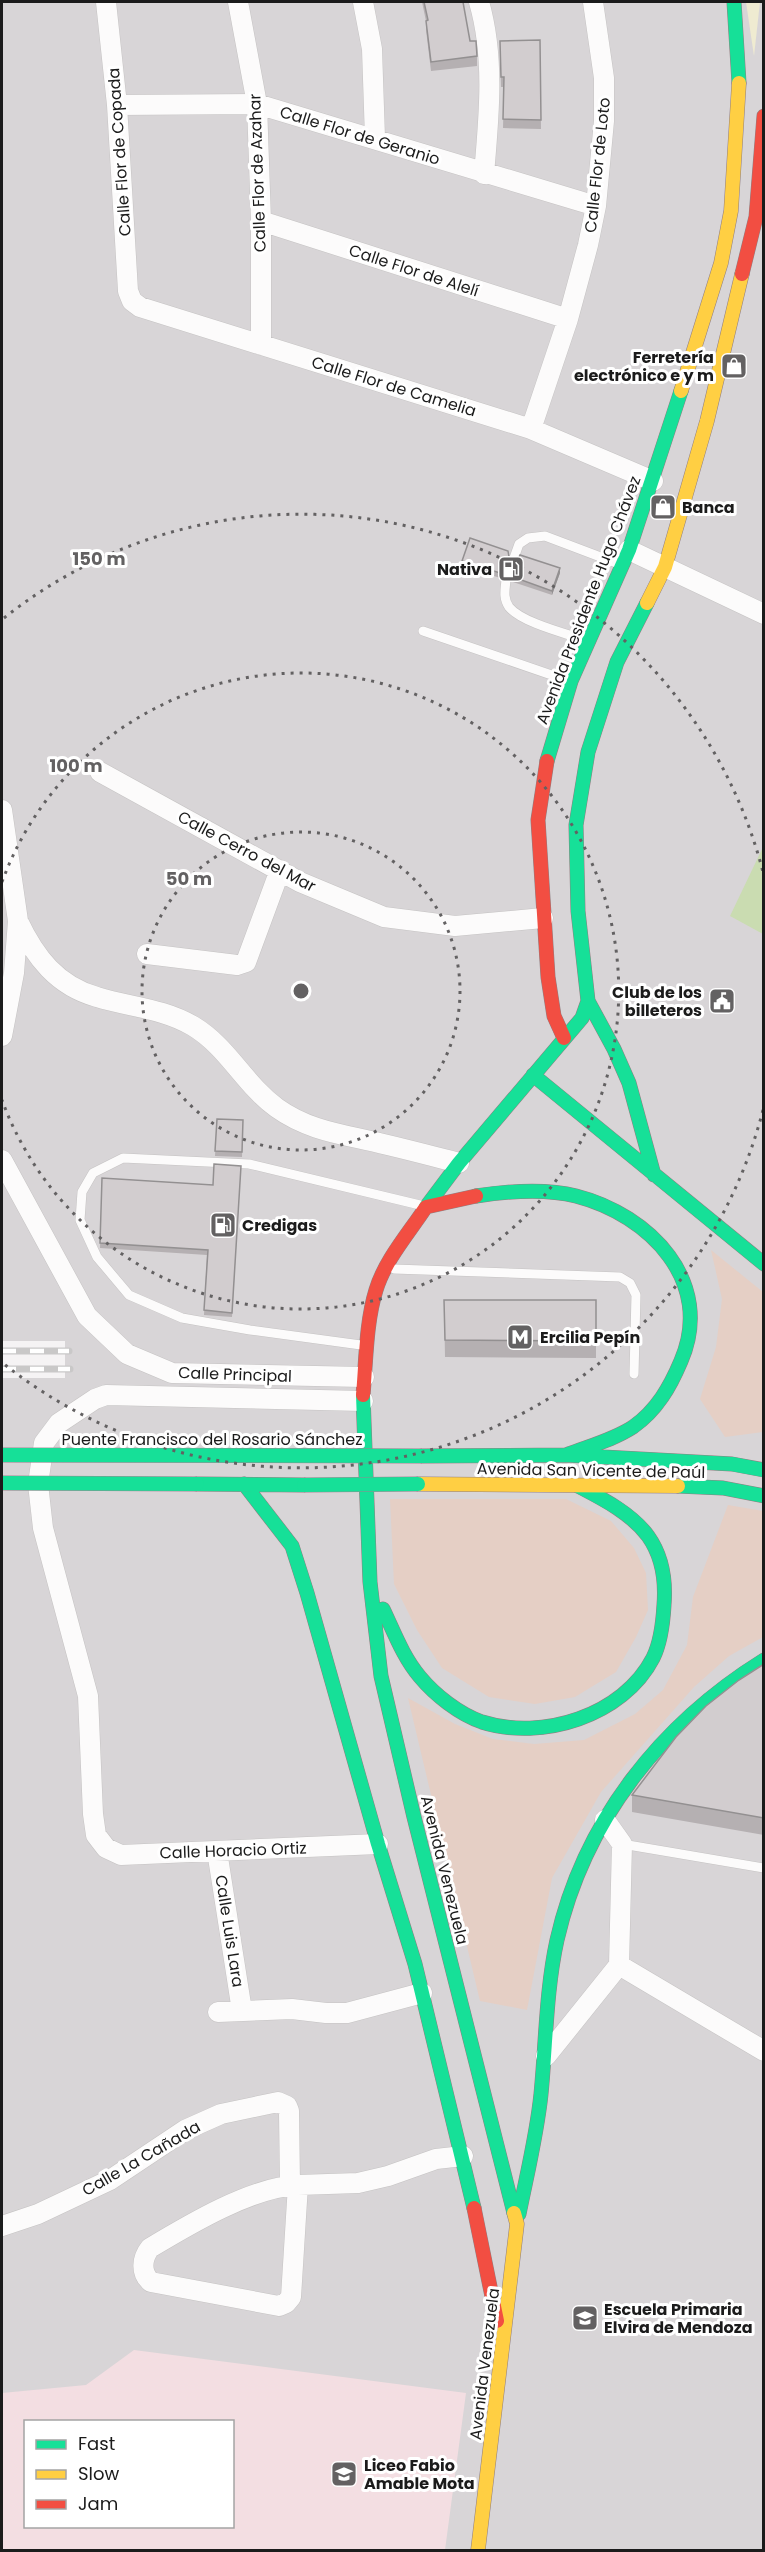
<svg xmlns="http://www.w3.org/2000/svg" width="765" height="2552" font-family="Poppins,sans-serif">
<rect width="100%" height="100%" fill="#e9e4e6"/>
<path fill="#d8d5d7" fill-rule="evenodd" d="M2,2H763V2550H2ZM26,2422H232V2526H26Z"/>
<path fill="#f3dee2" fill-rule="evenodd" d="M134,2350L466,2393L445,2550H2V2393L86,2385ZM26,2422H232V2526H26Z"/>
<path fill="#e5cfc5" d="M711,1250L763,1292V1432L725,1437L700,1399L716,1347L722,1299Z
M390,1499H566L611,1521L634,1548L646,1573L648,1610L636,1637L616,1672L575,1697L535,1704L489,1697L442,1668L417,1630L394,1584Z
M728,1505L763,1511V1637L729,1656L694,1687L601,1792L552,1878L527,2010L480,2001L408,1698L455,1724L493,1739L534,1744L584,1740L635,1714L663,1690L687,1645L693,1597Z"/>
<path fill="#efebd1" d="M746,2H760L754,56Z"/>
<path fill="#cadcb1" d="M763,847L764,934H763L730,916Z"/>
<path fill="#f5f3f4" d="M2,1341H65V1378H2Z"/>
<g fill="none" stroke-linecap="round" stroke-linejoin="round">
<defs>
<path id="lane" d="M514,558L519,544L528,538L545,536L619,564
M506,580C505,590 503,598 509,607C522,623 568,634 588,641
M423,631L569,681
M394,1269L620,1277L630,1283L636,1295L634,1374
M361,1345L250,1330L182,1318L129,1295L97,1257L80,1220L82,1192L93,1173L123,1158L249,1164L420,1205
M622,1844L764,1868"/>
<path id="street" d="M106,2L117,105L128,291L132,301L140,307L531,429L653,481
M238,2L257,104L261,221V345
M363,2L372,49L375,138
M479,2C495,57 489,117 484,174
M117,105L257,104L596,206
M261,221L568,319
M531,429L568,319L588,245L596,206L604,121V78L593,2
M629,550L764,614
M100,772L300,882L384,917L455,926L543,918
M2,810L18,921L14,973L2,1036
M18,921C35,957 57,986 97,997C129,1007 162,1008 193,1026C228,1047 244,1084 277,1108C305,1128 334,1133 366,1140C398,1147 428,1155 459,1163
M147,954L237,965L246,962L280,870
M2,1160L87,1316L127,1354L172,1373L364,1377
M363,1401L106,1395L95,1399L59,1423L44,1443L38,1484L43,1528L88,1696L93,1814L96,1835L106,1848L121,1855L378,1844
M605,1820L622,1844L619,1965L764,2051
M217,1851L242,2011
M218,2012L292,2009L326,2013H347L422,1993
M546,2056L619,1965
M298,2185L291,2297L286,2303L279,2306L151,2282C140,2273 142,2258 150,2248C190,2224 252,2187 298,2185L358,2183L388,2176L436,2159L463,2156
M2,2226L38,2214L110,2180L185,2130L221,2114L278,2102L287,2106L289,2111L290,2185"/>
<path id="fast" d="M734,2L739,83
M547,761L571,681L629,550L681,391
M588,1001L614,1049L629,1083L654,1175
M533,1075L764,1264
M476,1196C508,1191 545,1188 576,1196C650,1215 715,1282 681,1361C670,1387 657,1410 633,1427C613,1440 589,1446 566,1455
M426,1207L459,1163L582,1018L588,1001L578,911L576,825L588,752L617,662L647,603
M363,1395L370,1582L381,1676L414,1817L514,2213
M422,1456L566,1455L732,1464L764,1470
M197,1484L304,1485
M244,1484L292,1546L307,1593L378,1844L415,1964L474,2208
M678,1486L723,1488L764,1496
M383,1609C394,1632 403,1657 420,1677C435,1695 459,1714 482,1722C542,1741 623,1716 653,1658C661,1642 663,1623 664,1605C666,1580 663,1557 648,1536C631,1513 603,1499 578,1486
M519,2214C527,2174 537,2134 541,2094C546,2043 546,1990 557,1940C584,1821 661,1724 764,1660"/>
<path id="slow" d="M681,391L721,263L731,211L739,83
M647,603L665,567L707,421L742,274
M418,1484L678,1486
M478,2550L517,2224L514,2213"/>
<path id="jam" d="M742,274L756,217L764,116
M547,761L538,820L548,977L554,1016L564,1038
M363,1395C366,1362 366,1322 376,1290C385,1260 409,1233 426,1207L476,1196
M474,2208L497,2321"/>
</defs>
<use href="#lane" stroke="#c5c3c3" stroke-width="10"/>
<use href="#street" stroke="#c5c3c3" stroke-width="21"/>
<use href="#fast" stroke="#917e80" stroke-width="15"/>
<use href="#slow" stroke="#917e80" stroke-width="15"/>
<use href="#jam" stroke="#917e80" stroke-width="15"/>
<use href="#lane" stroke="#fcfbfb" stroke-width="9"/>
<use href="#street" stroke="#fcfbfb" stroke-width="20"/>
<use href="#fast" stroke="#16e098" stroke-width="14"/>
<use href="#slow" stroke="#ffcf43" stroke-width="14"/>
<use href="#jam" stroke="#f24e42" stroke-width="14"/>
<defs>
<path id="rail" d="M2,1351H69
M2,1369H70"/>
</defs>
<use href="#rail" stroke="#c9c8c8" stroke-width="7"/>
<use href="#rail" stroke="#fff" stroke-width="4.5" stroke-dasharray="14" stroke-linecap="butt"/>
<defs>
<path id="fast-bridge" d="M2,1455L422,1456
M2,1483L197,1484
M304,1485L418,1484"/>
</defs>
<use href="#fast-bridge" stroke="#9d838f" stroke-width="15" stroke-linecap="butt"/>
<use href="#fast-bridge" stroke="#16e098" stroke-width="14"/>
</g>
<path fill="#b5b0b2" d="M422,2H463L470,41L477,56V66L431,71L426,30V21Z
M540,40L541,129L503,128L504,87H501L500,50Z
M509,557L512,560L560,573L552,595L513,582L512,577L507,573L500,578L462,565V561Z
M217,1119L243,1120L242,1157L215,1156Z
M241,1166L232,1317L204,1315L207,1255L100,1248L102,1178L213,1185Z
M444,1300H596V1358L445,1357Z
M764,1664V1835L632,1812V1795Z"/>
<path fill="#939091" d="M560,568V573L552,595V591Z
M507,569V573L500,578V573Z"/>
<path fill="#d2cdcf" stroke="#939091" stroke-width="1.5" d="M424,2H463L470,41H476L477,56L431,62L426,21L428,20Z
M540,40L541,120L503,119L504,77H501L500,41Z
M470,538L508,551L509,557L512,560L518,559L520,555L560,568L552,591L513,577L512,572L507,569L500,573L462,561Z
M217,1119L243,1120L242,1152L215,1151Z
M214,1164L241,1166L232,1313L204,1310L208,1250L100,1243L102,1178L213,1185Z
M444,1300H596V1341L445,1340Z
M764,1664V1818L632,1795L676,1737L706,1706L739,1680Z"/>
<g fill="none" stroke="#636162" stroke-width="3" stroke-dasharray="3 6">
<circle cx="301" cy="991" r="159"/>
<path d="M2 882A318 318 0 1 1 2 1100"/>
<path d="M763 1110A477 477 0 0 1 4 1364M4 618A477 477 0 0 1 763 872"/>
</g>
<defs>
<symbol id="shop-square" viewBox="-11 -11 22 22"><rect x="-9" y="-9" width="18" height="18" rx="4" fill="#636162" stroke="#fff"/><path d="M-5-2.5h2.3a2.7 3.5 0 0 1 5.4 0H5L5.5 6h-11ZM-1.5-2.5h3a1.5 2.3 0 0 0-3 0Z" fill="#fff"/></symbol>
<symbol id="fuel-square" viewBox="-11 -11 22 22"><rect x="-9" y="-9" width="18" height="18" rx="4" fill="#636162" stroke="#fff"/><path d="M-5.5-6h7V0h2V4h1.3V-2.5L3-4.5l.8-.8L6-3V5H2.5V1h-1V6h-7ZM-4.2-4.7v3.2H.2V-4.7Z" fill="#fff"/></symbol>
<symbol id="civic-square" viewBox="-11 -11 22 22"><rect x="-9" y="-9" width="18" height="18" rx="4" fill="#636162" stroke="#fff"/><path d="M-.6-6.5H3V-4.5H.6V-3L4-1V1h2V6H-6V1h2V-1L-.6-3ZM-1.2 2.5V6h2.4V2.5Z" fill="#fff"/></symbol>
<symbol id="metro-square" viewBox="-11 -11 22 22"><rect x="-9" y="-9" width="18" height="18" rx="4" fill="#636162" stroke="#fff"/><path d="M-5.5 5V-5H-3L0 0L3-5H5.5V5H3V-.5L0 4L-3-.5V5Z" fill="#fff"/></symbol>
<symbol id="school-square" viewBox="-11 -11 22 22"><rect x="-9" y="-9" width="18" height="18" rx="4" fill="#636162" stroke="#fff"/><path d="M0-5L7-2L0 1L-7-2ZM-4 1L0 2.5L4 1V4Q0 6-4 4Z" fill="#fff"/></symbol>
</defs>
<g fill-rule="evenodd">
<use href="#shop-square" x="719" y="351" width="30" height="30"/>
<use href="#shop-square" x="648" y="492" width="30" height="30"/>
<use href="#fuel-square" x="496" y="554" width="30" height="30"/>
<use href="#civic-square" x="707" y="986" width="30" height="30"/>
<use href="#fuel-square" x="208" y="1210" width="30" height="30"/>
<use href="#metro-square" x="505" y="1322" width="30" height="30"/>
<use href="#school-square" x="570" y="2303" width="30" height="30"/>
<use href="#school-square" x="329" y="2459" width="30" height="30"/>
</g>
<g text-anchor="middle" stroke-width="6" stroke-linejoin="round" paint-order="stroke">
<g font-size="16" fill="#1b1b1b" stroke="#fff">
<text transform="translate(360 135) rotate(17)" y="6">Calle Flor de Geranio</text>
<text transform="translate(119 152) rotate(-94)" y="6">Calle Flor de Copada</text>
<text transform="translate(597 165) rotate(-84)" y="6">Calle Flor de Loto</text>
<text transform="translate(257 173) rotate(-92)" y="6">Calle Flor de Azahar</text>
<text transform="translate(414 270) rotate(18)" y="6">Calle Flor de Alelí</text>
<text transform="translate(394 386) rotate(17)" y="6">Calle Flor de Camelia</text>
<text transform="translate(588 600) rotate(-69)" y="6">Avenida Presidente Hugo Chávez</text>
<text transform="translate(247 851) rotate(28)" y="6">Calle Cerro del Mar</text>
<text transform="translate(235 1374) rotate(2)" y="6">Calle Principal</text>
<text x="212" y="1445">Puente Francisco del Rosario Sánchez</text>
<text transform="translate(591 1470) rotate(1)" y="6">Avenida San Vicente de Paúl</text>
<text transform="translate(233 1850) rotate(-2)" y="6">Calle Horacio Ortiz</text>
<text transform="translate(445 1870) rotate(76)" y="6">Avenida Venezuela</text>
<text transform="translate(230 1931) rotate(81)" y="6">Calle Luis Lara</text>
<text transform="translate(141 2158) rotate(-30)" y="6">Calle La Cañada</text>
<text transform="translate(484 2364) rotate(-83)" y="6">Avenida Venezuela</text>
</g>
<g font-size="16" font-weight="bold" fill="#1b1b1b" stroke="#fff" text-anchor="start">
<text x="714" y="363" text-anchor="end">Ferretería<tspan x="714" dy="18">electrónico e y m</tspan></text>
<text x="682" y="513">Banca</text>
<text x="492" y="575" text-anchor="end">Nativa</text>
<text x="702" y="998" text-anchor="end">Club de los<tspan x="702" dy="18">billeteros</tspan></text>
<text x="242" y="1231">Credigas</text>
<text x="540" y="1343">Ercilia Pepín</text>
<text x="604" y="2315">Escuela Primaria<tspan x="604" dy="18">Elvira de Mendoza</tspan></text>
<text x="364" y="2471">Liceo Fabio<tspan x="364" dy="18">Amable Mota</tspan></text>
</g>
</g>
<circle cx="301" cy="991" r="9" fill="#636162" stroke="#fff" stroke-width="3"/>
<g font-size="18" text-anchor="middle" font-weight="bold" fill="#636162" stroke="#fff" stroke-width="6" stroke-linejoin="round" paint-order="stroke">
<text x="99" y="565">150 m</text>
<text x="76" y="772">100 m</text>
<text x="189" y="885">50 m</text>
</g>
<rect width="765" height="2552" fill="none" stroke="#1b1b1b" stroke-width="6"/>
<rect x="24" y="2420" width="210" height="108" fill="#ffffff" stroke="#a4a4a4" stroke-width="1.5"/>
<rect x="36" y="2440" width="30" height="9" fill="#16e098" stroke="#a4a4a4" stroke-width="1.5"/>
<text x="78" y="2450" font-size="18" fill="#1b1b1b">Fast</text>
<rect x="36" y="2470" width="30" height="9" fill="#ffcf43" stroke="#a4a4a4" stroke-width="1.5"/>
<text x="78" y="2480" font-size="18" fill="#1b1b1b">Slow</text>
<rect x="36" y="2500" width="30" height="9" fill="#f24e42" stroke="#a4a4a4" stroke-width="1.5"/>
<text x="78" y="2510" font-size="18" fill="#1b1b1b">Jam</text>
</svg>
